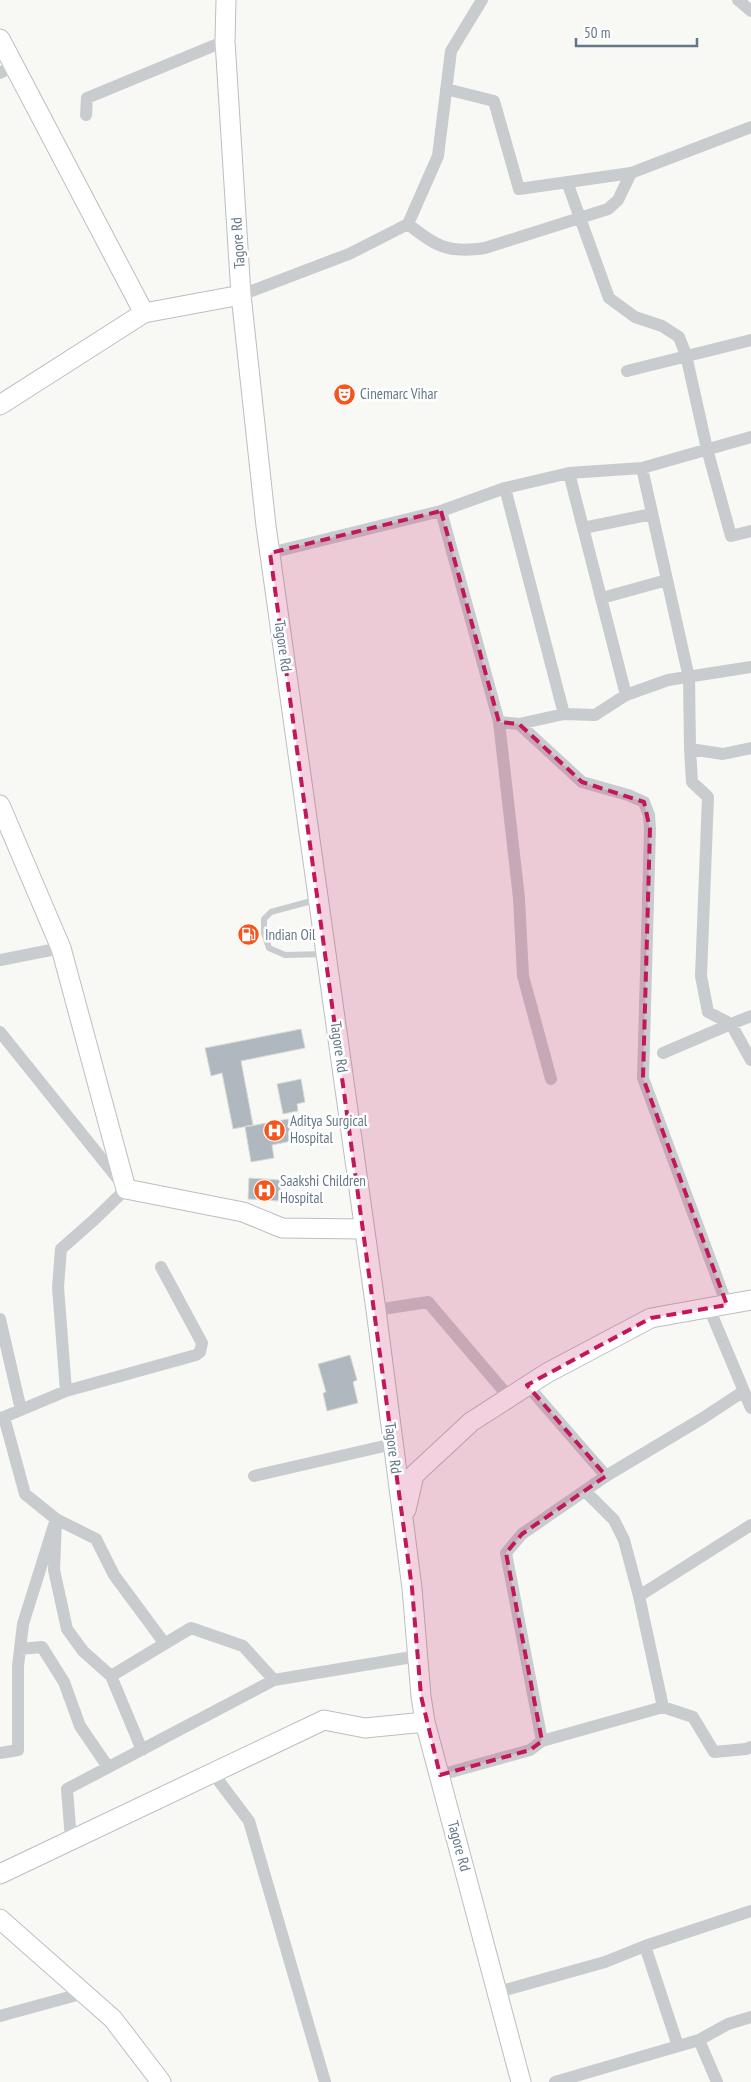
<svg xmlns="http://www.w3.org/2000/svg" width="751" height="2082" font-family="'PT Sans Narrow',sans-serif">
<rect width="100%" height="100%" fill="#f8f8f5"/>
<path fill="#b0b8bf" stroke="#dadad8" d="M301,1029L305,1048L241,1061L253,1125L233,1129L222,1073L211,1076L205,1048Z
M301,1079L305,1102L297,1104L298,1111L283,1114L277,1084Z
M288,1119L292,1141L272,1145L274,1158L251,1162L245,1127Z
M249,1178L281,1180L279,1201L248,1199Z
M350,1355L357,1380L353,1382L358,1403L327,1411L323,1393L326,1392L318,1364Z"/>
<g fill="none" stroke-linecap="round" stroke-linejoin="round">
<defs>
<path id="secondary" d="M226,0L225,41L241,295L266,526L376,1310L412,1588L421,1696L425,1722L521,2082
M0,39L144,313
M0,405L144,313L241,295
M0,805L61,948L126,1189L243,1212L282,1228L363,1229
M406,1510L414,1475L471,1422L547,1373L651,1318L751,1300
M0,1874L324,1720L365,1728L425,1722
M0,1919L113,2019L161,2082"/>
</defs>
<use href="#secondary" stroke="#babfc4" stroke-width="21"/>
<path stroke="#c8cccf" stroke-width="6" d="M315,900L271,912L264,919V933L269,948L285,955L325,954"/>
<path stroke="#c8cccf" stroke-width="12" d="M738,0L751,11
M0,73L13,66
M446,89L494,101L519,189L631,173L751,127
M86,115L87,98L225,41
M567,182L609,298L635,317L662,326L679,337L686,355L707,449L731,536L751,531
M408,224C435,246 449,254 485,248L608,209L618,200L631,173
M241,295L349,254L408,224L438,156L451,51L482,0
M627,371L751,340
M642,468L689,678L690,749
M569,473L626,695
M505,488L564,714
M441,511L499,722L519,898L523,976L551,1079
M583,528L652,514
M270,553L441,511L505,488L569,473L642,468L751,437
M602,598L667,580
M499,722L519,724L564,714L595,715L626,695L668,680L751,667
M519,724L582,782L628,795L644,802L649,815L650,829L643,1078L727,1305
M751,748L723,754L690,749L692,782L708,797L701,976L708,1012L731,1024L751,1016
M0,960L61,948
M0,1032L126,1189L95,1219L61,1249L58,1287L66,1391L4,1417
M663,1053L731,1024L751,1060
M709,1308L751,1408
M376,1310L428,1302L509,1397
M0,1319L21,1410
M527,1385L606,1476
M66,1391L196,1355L200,1352L202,1343L161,1267
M0,1418L4,1417L25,1494L56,1519L54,1570L67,1629L83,1651L111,1676
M254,1476L393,1444
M585,1491L614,1520L624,1540L639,1596
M751,1525L639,1596L663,1707L693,1717L714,1752L746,1749L751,1747
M20,1649L42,1647L64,1682L80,1726L108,1767
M663,1707L542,1741L506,1553L522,1534L606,1476L703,1418L744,1391
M142,1750L111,1676L191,1628L243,1646L274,1680
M0,1753L18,1750V1666L23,1624L56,1519L96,1539L114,1575L165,1644
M212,1772L249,1821L325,2082
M440,1775L530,1750L542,1741
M71,1840L67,1789L274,1680L418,1656
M645,1946L678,2046
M498,1992L605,1962L645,1946L751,1911
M0,2016L84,1993
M699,2040L717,2082
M555,2082L699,2040L728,2024L751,2017"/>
<use href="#secondary" stroke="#fff" stroke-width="19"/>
</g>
<path fill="#c2185b" fill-opacity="0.2" stroke="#c2185b" stroke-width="4" stroke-dasharray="10 6" stroke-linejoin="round" d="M441,511L499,722L519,724L582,782L644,802L650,829L643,1078L727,1305L651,1318L527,1385L606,1476L522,1534L506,1553L542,1741L530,1750L440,1775L421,1696L412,1588L270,553Z"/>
<defs>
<symbol id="theatre-disc" viewBox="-11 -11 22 22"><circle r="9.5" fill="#f3551a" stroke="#fff"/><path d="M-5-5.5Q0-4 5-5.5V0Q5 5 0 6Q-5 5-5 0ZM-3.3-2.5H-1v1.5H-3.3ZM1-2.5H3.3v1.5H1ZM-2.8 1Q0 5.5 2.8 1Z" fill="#fff"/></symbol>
<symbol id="fuel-disc" viewBox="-11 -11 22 22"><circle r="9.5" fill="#f3551a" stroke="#fff"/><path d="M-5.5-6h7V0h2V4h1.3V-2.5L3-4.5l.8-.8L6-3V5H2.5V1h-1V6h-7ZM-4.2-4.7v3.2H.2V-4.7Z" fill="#fff"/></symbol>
<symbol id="hospital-disc" viewBox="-11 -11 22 22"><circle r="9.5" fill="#f3551a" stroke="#fff"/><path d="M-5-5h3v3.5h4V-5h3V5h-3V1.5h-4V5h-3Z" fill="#fff"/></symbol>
</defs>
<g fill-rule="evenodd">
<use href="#theatre-disc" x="332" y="382" width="25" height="25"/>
<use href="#fuel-disc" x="236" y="922" width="25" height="25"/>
<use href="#hospital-disc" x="262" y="1118" width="25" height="25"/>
<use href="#hospital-disc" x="252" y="1178" width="25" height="25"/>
</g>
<g text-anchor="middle" stroke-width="5" stroke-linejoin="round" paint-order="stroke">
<g font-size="15" fill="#647789" stroke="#fff">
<text transform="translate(238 243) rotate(-94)" y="5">Tagore Rd</text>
<text transform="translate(283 646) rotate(82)" y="5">Tagore Rd</text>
<text transform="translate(339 1047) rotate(82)" y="5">Tagore Rd</text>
<text transform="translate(393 1448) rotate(83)" y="5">Tagore Rd</text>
<text transform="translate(459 1846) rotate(75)" y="5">Tagore Rd</text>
</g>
<g font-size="15" fill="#647789" stroke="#fff" text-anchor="start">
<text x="360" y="399">Cinemarc Vihar</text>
<text x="265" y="940">Indian Oil</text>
<text x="290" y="1126">Aditya Surgical<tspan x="290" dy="17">Hospital</tspan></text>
<text x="280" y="1186">Saakshi Children<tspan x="280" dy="17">Hospital</tspan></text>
</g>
</g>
<path d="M576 38v8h121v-8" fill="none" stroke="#647789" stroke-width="2.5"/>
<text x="584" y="38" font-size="15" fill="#647789" stroke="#ffffff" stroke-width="4" paint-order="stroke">50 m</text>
</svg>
